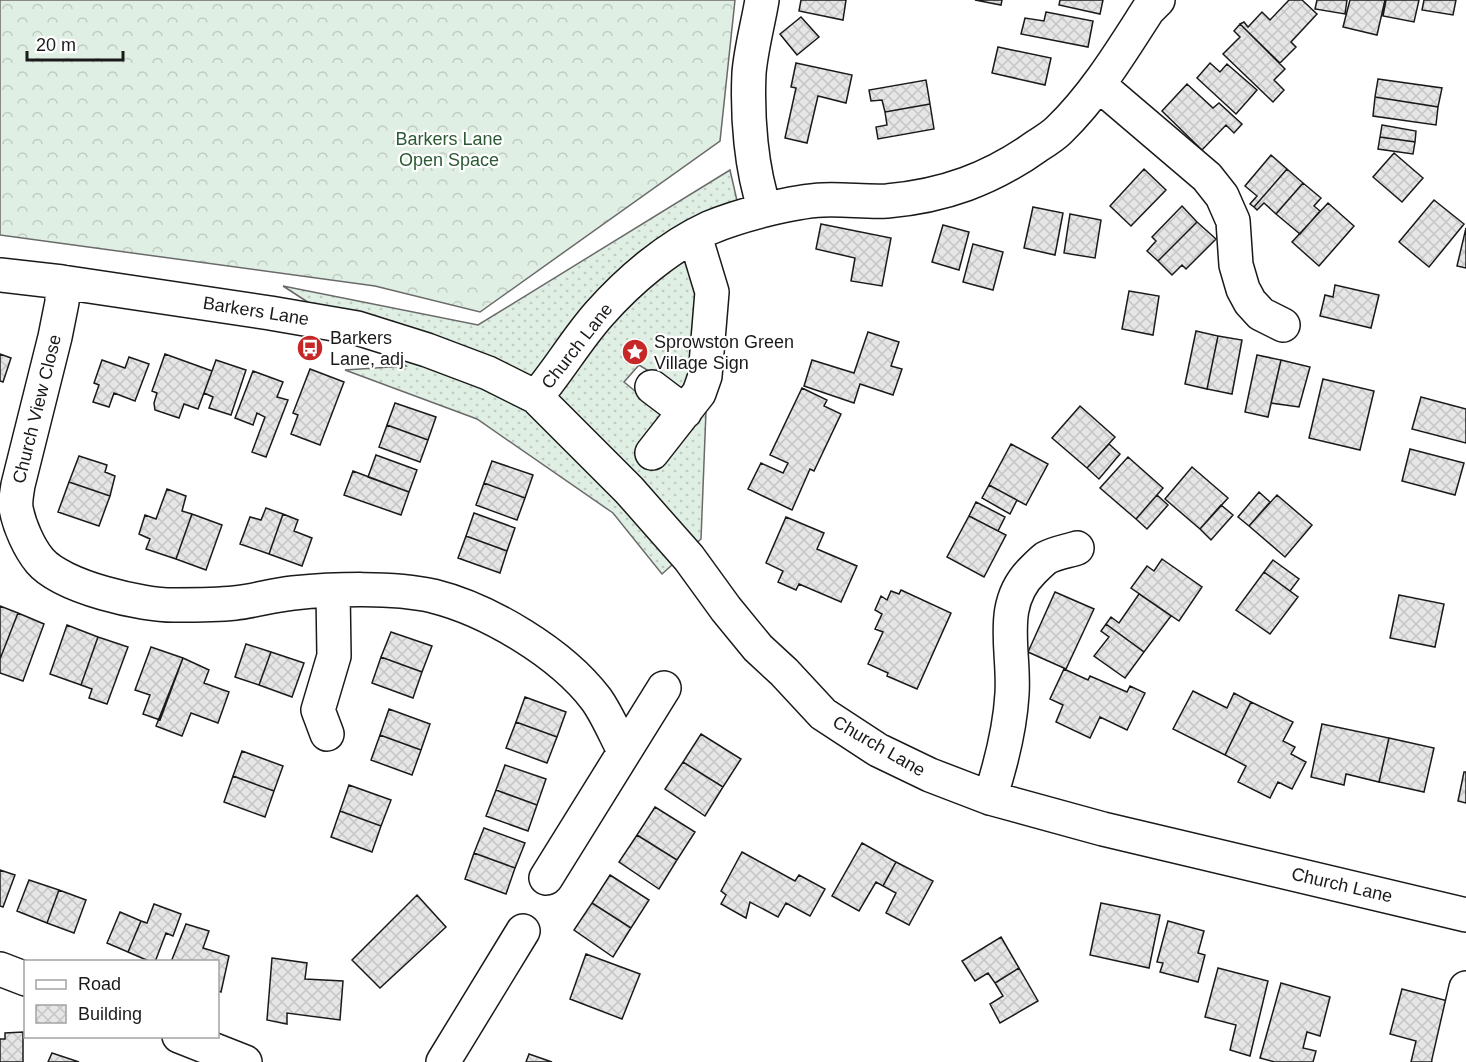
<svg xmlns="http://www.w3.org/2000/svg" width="1466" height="1062" font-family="Helvetica,sans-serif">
<defs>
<pattern id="grass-dots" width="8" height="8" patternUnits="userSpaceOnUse" patternTransform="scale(1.5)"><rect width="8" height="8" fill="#e0efe3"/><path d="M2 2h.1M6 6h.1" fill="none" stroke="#c0ccc2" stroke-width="1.8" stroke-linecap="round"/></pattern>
<pattern id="forest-crowns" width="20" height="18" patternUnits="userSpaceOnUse" patternTransform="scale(1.5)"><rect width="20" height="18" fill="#e0efe3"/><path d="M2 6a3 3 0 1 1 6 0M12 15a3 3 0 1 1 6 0" fill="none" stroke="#c0ccc2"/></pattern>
<pattern id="building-cross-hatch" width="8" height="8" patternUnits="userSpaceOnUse" patternTransform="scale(1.5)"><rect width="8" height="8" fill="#e6e6e6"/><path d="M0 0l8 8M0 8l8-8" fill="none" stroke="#c5c5c5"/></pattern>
</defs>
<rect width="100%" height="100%" fill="#fff"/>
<path fill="url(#grass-dots)" stroke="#6a6a6a" stroke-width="1.5" d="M730,170L738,205L681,230L698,294L694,370L680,390L639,365L624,382L663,414L637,446L661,466L706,411L701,539L662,574L613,513L477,419L345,370L406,366L283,286L478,325Z"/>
<path fill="url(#forest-crowns)" stroke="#6a6a6a" stroke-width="1.5" d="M0,0H735L720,141L480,312L375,286L0,235Z"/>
<path fill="url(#building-cross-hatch)" stroke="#1a1a1a" stroke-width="1.5" d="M801,0H846L843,20L799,11Z
M975,0H1002L1001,5Z
M1060,0H1103L1100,14L1059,5Z
M1289,0H1302L1317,14L1291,42L1296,47L1280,63L1240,24L1244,22L1248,27L1262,12L1270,20Z
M1317,0H1347L1345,14L1315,9Z
M1350,0H1385L1377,35L1343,27Z
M1386,0H1419L1414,22L1383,16Z
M1424,0H1456L1453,15L1422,10Z
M1046,12L1093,21L1088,47L1021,34L1025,18L1044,21Z
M801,17L819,37L797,55L780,34Z
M1240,24L1285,69L1274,80L1284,90L1273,102L1223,54L1240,37L1234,31Z
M998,47L1051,58L1045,85L992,73Z
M796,63L852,75L846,103L818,96L807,143L785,138L796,88L791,87Z
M1210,63L1220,72L1227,64L1257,90L1236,114L1197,78Z
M1378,79L1442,88L1438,107L1375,97Z
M926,80L930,104L885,112L882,100L871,101L869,90Z
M1187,84L1213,108L1219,103L1242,124L1234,133L1226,125L1202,150L1162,111Z
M1375,97L1438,107L1436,125L1373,116Z
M930,104L934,129L878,139L876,127L887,125L885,112Z
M1382,125L1416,131L1415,142L1380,137Z
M1380,137L1415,142L1413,154L1378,149Z
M1394,153L1423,178L1402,202L1373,177Z
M1271,155L1287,169L1254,207L1250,204L1257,196L1245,186Z
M1144,169L1166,190L1131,226L1110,206Z
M1287,169L1303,183L1276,214L1264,203L1257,210L1254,207Z
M1303,183L1321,198L1314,206L1320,211L1300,234L1276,214Z
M1434,200L1464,224L1429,267L1399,242Z
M1328,203L1354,226L1319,266L1292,242Z
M1182,206L1197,222L1158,261L1147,251L1156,241L1152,237Z
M1033,207L1063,213L1055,255L1024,248Z
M1070,214L1101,220L1095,258L1064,253Z
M1197,222L1216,239L1186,269L1182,265L1172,275L1158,261Z
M821,224L891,238L882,286L851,281L855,258L816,249Z
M943,225L969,232L959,270L932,262Z
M1466,228V268L1457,266Z
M973,244L1003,252L993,290L963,282Z
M1335,285L1379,295L1371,328L1320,316L1325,295L1333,297Z
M1129,291L1159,296L1153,335L1122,329Z
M1196,331L1218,336L1207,389L1185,384Z
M868,332L899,342L891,366L902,369L893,395L860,384L854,403L804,386L812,360L854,373Z
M1218,336L1242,340L1232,394L1207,389Z
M0,354L11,358L3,382L0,381Z
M165,354L212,371L198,409L184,404L179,418L155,410L154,403L157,393L152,391Z
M1257,355L1281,360L1268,417L1245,412Z
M129,357L149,364L135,401L114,393L109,407L93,402L99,385L94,383L102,360L125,368Z
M216,360L246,370L231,415L209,408L213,397L204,393Z
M1281,360L1310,367L1299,407L1271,403Z
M310,369L344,382L320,445L291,434L298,415L293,413Z
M253,371L283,382L277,397L288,400L266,457L252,452L265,417L257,413L253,425L235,418Z
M1323,379L1374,391L1360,450L1309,438Z
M802,388L827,400L824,406L841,414L814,471L810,469L792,510L748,489L761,463L783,473L788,463L770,455Z
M1421,397L1466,409V443L1412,429Z
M395,403L436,417L428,440L387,425Z
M1080,406L1115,437L1087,468L1052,438Z
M387,425L428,440L420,462L379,447Z
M1011,444L1048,464L1026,505L989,485Z
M1109,444L1120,454L1099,479L1087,468Z
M1410,449L1464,463L1455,495L1402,481Z
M376,455L417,470L409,492L368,477Z
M79,456L107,465L105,472L115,476L110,496L69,482Z
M1128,457L1163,488L1136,519L1100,488Z
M492,461L533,475L525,498L484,483Z
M1192,467L1228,498L1200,529L1165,499Z
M353,471L409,492L401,515L344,495Z
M69,482L110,496L99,526L58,512Z
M484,483L525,498L517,520L476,505Z
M989,485L1017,500L1010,514L982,498Z
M167,489L186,496L182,511L192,514L176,559L146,549L150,539L139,534L145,515L156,519Z
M1259,492L1270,502L1249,526L1238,517Z
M1157,495L1168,505L1147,529L1136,519Z
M1277,495L1312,525L1285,557L1249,526Z
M976,502L1005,517L998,531L969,516Z
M1221,505L1233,515L1211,540L1200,529Z
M266,508L283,514L269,554L240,544L250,517L261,520Z
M474,513L515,528L507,551L466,536Z
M192,514L222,525L206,570L176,559Z
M283,514L298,520L294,531L312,538L302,566L269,554Z
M969,516L1006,535L984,577L947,557Z
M786,517L824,533L817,549L857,566L841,602L799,584L796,590L778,582L783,571L766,563Z
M466,536L507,551L500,573L458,558Z
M1162,559L1202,587L1179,621L1131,588L1147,566L1154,571Z
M1273,560L1299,579L1290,591L1264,572Z
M1264,572L1298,597L1270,634L1236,610Z
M901,590L951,613L917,689L887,676L888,673L868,664L883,632L875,629L882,614L875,610L881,596L887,600L891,591L899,594Z
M1055,592L1094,609L1066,669L1028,652Z
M1139,594L1171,616L1144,652L1106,624L1111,617L1119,623Z
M1399,595L1444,604L1435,647L1390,638Z
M0,606L18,613L0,659Z
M18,613L44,624L23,681L0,673V659Z
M1106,624L1144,652L1125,678L1094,656L1109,637L1101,631Z
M67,625L98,637L81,685L50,674Z
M391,632L432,646L422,672L381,657Z
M98,637L128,647L107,704L89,698L92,689L81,685Z
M246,644L271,652L259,685L235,677Z
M151,647L183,658L160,720L143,714L150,695L135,690Z
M271,652L304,663L292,697L259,685Z
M381,657L422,672L413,698L372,683Z
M183,658L209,670L204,683L229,692L218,723L191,713L182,736L156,726Z
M1064,669L1088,680L1090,676L1127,692L1130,686L1145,693L1127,730L1100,717L1090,738L1056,722L1063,705L1050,699Z
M1193,691L1227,708L1234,693L1251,702L1225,755L1173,729Z
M525,697L566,712L557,737L516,722Z
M1251,702L1293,722L1283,741L1295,747L1291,754L1306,762L1292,789L1278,782L1270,798L1238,782L1246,766L1225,755Z
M389,709L430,724L421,750L380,735Z
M516,722L557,737L547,763L506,748Z
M1322,724L1389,738L1379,782L1346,774L1344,785L1311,777Z
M701,734L741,759L723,787L683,762Z
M380,735L421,750L412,775L371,760Z
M1389,738L1434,748L1424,792L1379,782Z
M242,751L283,766L274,791L233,776Z
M683,762L723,787L705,816L665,789Z
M505,765L546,779L537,805L496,790Z
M1464,772H1466V803L1458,801Z
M233,776L274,791L265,817L224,802Z
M349,785L391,800L381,826L340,811Z
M496,790L537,805L528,831L486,816Z
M655,807L695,832L677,860L637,835Z
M340,811L381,826L372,852L331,837Z
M484,828L525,843L515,868L474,853Z
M637,835L677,860L659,889L619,862Z
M862,843L896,862L883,886L876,882L859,911L832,896Z
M742,852L795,881L799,875L825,889L810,916L786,903L778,917L750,902L746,918L721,904L726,895L721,891Z
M474,853L515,868L506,894L465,879Z
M896,862L933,881L909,925L886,913L896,893L883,886Z
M0,870L15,875L3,907L0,906Z
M610,875L649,900L631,928L592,903Z
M29,880L59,890L47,923L17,911Z
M59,890L86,900L74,933L47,923Z
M417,895L446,927L380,988L352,960Z
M592,903L631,928L613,957L574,930Z
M1101,903L1160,915L1149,968L1090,955Z
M154,904L181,914L173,936L166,933L155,962H151L128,952L141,921L147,923Z
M120,912L141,921L128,952L107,943Z
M1168,921L1204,931L1198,953L1205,955L1198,982L1160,972L1163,963L1157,962Z
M186,924L209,931L203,948L229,956L221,992L218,991V962H171Z
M1001,937L1019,968L995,983L988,973L975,981L962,961Z
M586,954L640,974L622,1019L570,999Z
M272,958L307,963L305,979L343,981L340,1020L287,1013V1024L267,1020Z
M1019,968L1038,1001L1000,1023L990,1004L1003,996L995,983Z
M1218,968L1268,981L1250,1056L1230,1050L1236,1025L1205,1017Z
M1281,983L1330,997L1320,1036L1307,1032L1303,1048L1316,1051L1313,1062H1275L1260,1058Z
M1402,989L1448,1001L1432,1062H1411L1416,1041L1390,1034Z
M23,1032V1062H0V1039H5V1033Z
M52,1053L79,1062H48Z
M529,1054L552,1062H526Z"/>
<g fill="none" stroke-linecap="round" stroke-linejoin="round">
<defs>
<path id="minor" d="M762,0C758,24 751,49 749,73C747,117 751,169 765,210
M1099,85L1207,177L1222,196L1233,221L1236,265L1243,289L1250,302L1261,314L1283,325
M0,275L62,282L270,313L357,328L427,350L488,373L536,397L629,490L689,558L726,609L758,648L784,672L823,714L878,750L930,775L990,798L1103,829L1466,915
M62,282V302L55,337L18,485C17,492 15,501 16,508C19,525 29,548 40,561C62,587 143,606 176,605C195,605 216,605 235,603C254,601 273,595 293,593C334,589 393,587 433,596C489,610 561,653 596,699C607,714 615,734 624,751
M652,387L685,412
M536,397C559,370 576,340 599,314C629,280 668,247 709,228C737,216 793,201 823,200C844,199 866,202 887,201C944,196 991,179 1037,146C1045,141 1053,136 1059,130C1095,95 1121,52 1148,10L1158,0
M652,453L699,393L705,376L712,292L695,236
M327,734L318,710L334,656L333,591
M990,798C1001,764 1010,729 1012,694C1015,650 997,605 1033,570C1037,566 1042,561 1046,558C1055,553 1068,551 1077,548
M546,878L664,688
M0,969L26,979
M179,1036L245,1062
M443,1062L523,931
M1449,1062L1466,988"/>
</defs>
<use href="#minor" stroke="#1a1a1a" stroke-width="36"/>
<use href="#minor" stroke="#fff" stroke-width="33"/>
</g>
<defs>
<symbol id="bus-disc" viewBox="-11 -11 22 22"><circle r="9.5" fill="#c62828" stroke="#fff"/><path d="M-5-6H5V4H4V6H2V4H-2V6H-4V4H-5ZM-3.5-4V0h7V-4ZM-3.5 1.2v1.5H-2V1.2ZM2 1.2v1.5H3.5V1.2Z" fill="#fff"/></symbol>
<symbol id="sight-disc" viewBox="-11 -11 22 22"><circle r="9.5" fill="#c62828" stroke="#fff"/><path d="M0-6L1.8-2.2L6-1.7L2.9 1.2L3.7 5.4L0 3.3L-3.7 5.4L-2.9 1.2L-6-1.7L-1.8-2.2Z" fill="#fff"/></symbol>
</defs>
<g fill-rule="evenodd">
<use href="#bus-disc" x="295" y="333" width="30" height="30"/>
<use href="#sight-disc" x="620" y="337" width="30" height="30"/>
</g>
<g text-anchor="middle" stroke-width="4.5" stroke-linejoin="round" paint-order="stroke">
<g font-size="18" fill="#2b5a34" stroke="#fff">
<text x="449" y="145">Barkers Lane<tspan x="449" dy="21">Open Space</tspan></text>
</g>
<g font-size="18" fill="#1a1a1a" stroke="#fff">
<text transform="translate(256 311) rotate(9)" y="6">Barkers Lane</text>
<text transform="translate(577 346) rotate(-52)" y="6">Church Lane</text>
<text transform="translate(37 409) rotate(-76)" y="6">Church View Close</text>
<text transform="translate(879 746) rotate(30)" y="6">Church Lane</text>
<text transform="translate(1342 885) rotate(13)" y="6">Church Lane</text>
</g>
<g font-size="18" fill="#1a1a1a" stroke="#fff" text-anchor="start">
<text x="330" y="344">Barkers<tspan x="330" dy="21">Lane, adj</tspan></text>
<text x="654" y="348">Sprowston Green<tspan x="654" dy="21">Village Sign</tspan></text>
</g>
</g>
<rect x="24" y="960" width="195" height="78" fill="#ffffff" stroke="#a3a3a3" stroke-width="1.5"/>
<rect x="36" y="980" width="30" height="9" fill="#ffffff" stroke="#a3a3a3" stroke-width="1.5"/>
<text x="78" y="990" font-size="18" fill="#1a1a1a">Road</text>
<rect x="36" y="1005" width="30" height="18" fill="url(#building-cross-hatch)" stroke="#a3a3a3" stroke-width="1.5"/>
<text x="78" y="1020" font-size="18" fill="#1a1a1a">Building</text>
<path d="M27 51v9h96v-9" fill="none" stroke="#1a1a1a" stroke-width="3"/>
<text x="36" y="51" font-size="18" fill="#1a1a1a" stroke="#ffffff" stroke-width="4.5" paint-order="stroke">20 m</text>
</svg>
